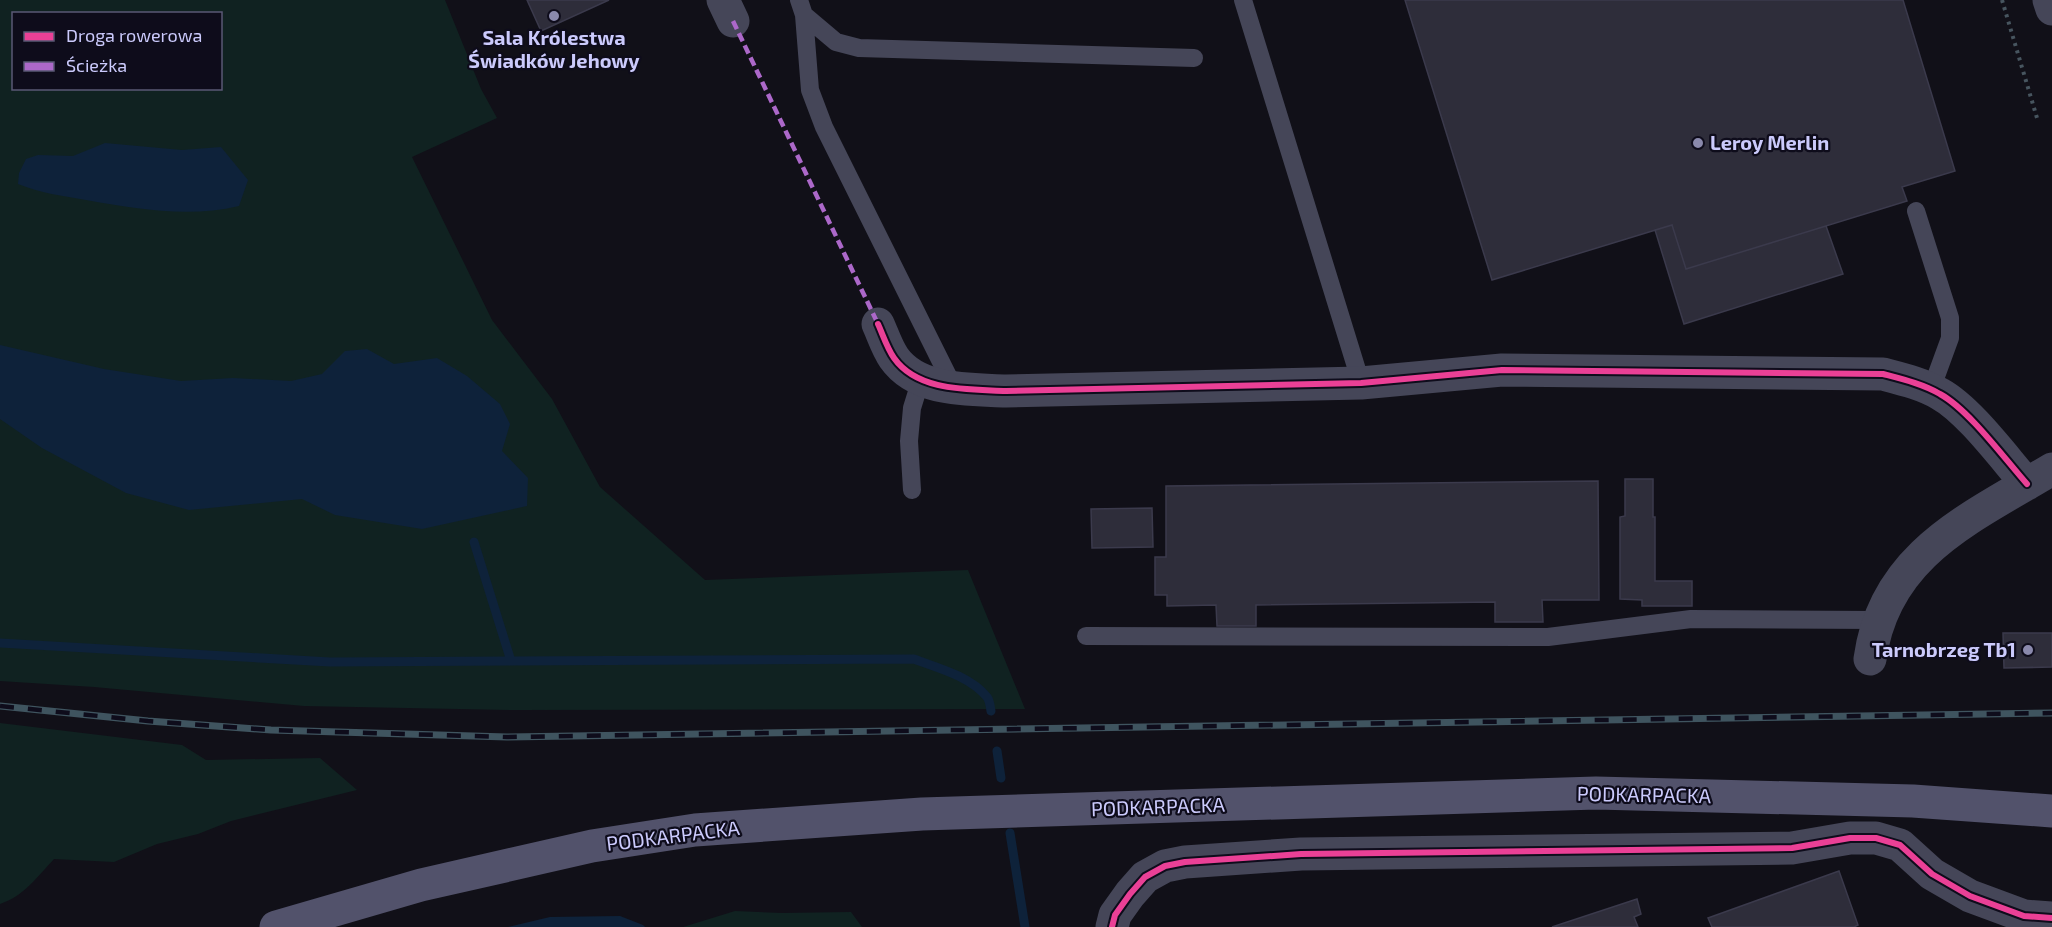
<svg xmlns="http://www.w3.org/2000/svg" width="2052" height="927" font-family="'Exo 2',sans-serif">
<rect width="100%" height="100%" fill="#111018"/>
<path fill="#102221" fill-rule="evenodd" d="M0,0H445L481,89L497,118L412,157L492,320L552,399L600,487L705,580L968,570L1025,709L514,710L304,706L94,687L0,681ZM14,14H220V88H14Z
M0,723L182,745L206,760L320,758L357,790L231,821L198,834L157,844L114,862L54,859C37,877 24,896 0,904Z
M735,911L782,913L851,912L862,927H683Z"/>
<path fill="#0e223a" d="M105,143L182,150L221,147L248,180L239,206C189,218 136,209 86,200C63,196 40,193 18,184L19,173L26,159L38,155L73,156Z
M0,345L104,369L181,381L233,378L291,381L322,374L345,351L367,349L394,364L437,358L467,376L500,404L510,424L502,451L528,478L527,506L422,529L335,515L302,499L189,510L126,493L42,448L0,419Z
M620,916L643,925L645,927H508L550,917Z"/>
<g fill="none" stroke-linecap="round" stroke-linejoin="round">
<path stroke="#0e223a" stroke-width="9" d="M474,542L511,661
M0,643L330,662L914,659C938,668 970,676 987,697C990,701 990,706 991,711
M997,751L1001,778
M1010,833L1025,927"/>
</g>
<path fill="#2e2d3a" stroke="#3b3a4c" stroke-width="1.5" d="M527,0H609L541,31Z
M1405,0H1903L1955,171L1902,187L1907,201L1686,269L1672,225L1492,280Z
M1672,225L1686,269L1826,226L1843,274L1684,324L1655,230Z
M1625,479H1653V517H1655V581H1692V606H1642V600L1620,599V517L1625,516Z
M1598,481L1599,600H1542L1543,622H1495V602L1256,605V626H1217L1216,605L1167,606V595H1155V557H1166V486Z
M1152,508L1153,547L1092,548L1091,509Z
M2003,633H2052V667L2004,668Z
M1839,871L1858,925L1854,927H1712L1708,918Z
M1637,899L1641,914L1634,917L1638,927H1552Z"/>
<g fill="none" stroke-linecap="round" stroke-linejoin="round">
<path stroke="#47555f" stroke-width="4" stroke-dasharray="3 4.5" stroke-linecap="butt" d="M2002,0L2037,118"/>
<path stroke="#454658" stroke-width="18" d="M799,0L804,15L836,42L859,48L1194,58
M1243,0L1361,383
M804,15L810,90L824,127L954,388
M1916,211L1950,318V338L1931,390
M912,490L909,441L912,408L921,379
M1086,636L1548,637L1691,619L1879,620"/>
<path stroke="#454658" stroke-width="33" d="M723,0L733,21
M2049,0L2052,9
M878,324C883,335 887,348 894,358C918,392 969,389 1006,391L1361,383L1502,370L1883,374C1902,379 1923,384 1940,394C1969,410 2004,458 2027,484
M1870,659C1884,554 1971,518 2052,469
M1112,927L1115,915L1130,894L1145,877L1165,866L1185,862L1301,854L1792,848L1850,838H1876L1900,845L1932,874L1970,896L2024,916L2052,918"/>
<path stroke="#52526b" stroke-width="33" d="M276,927L421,885L592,846L695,830L922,814L1596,793L1913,801L2052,811"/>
<defs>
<path id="rail" d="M0,706L148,721L271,730L507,737L2052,713"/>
</defs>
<use href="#rail" stroke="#3f545f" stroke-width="7"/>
<use href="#rail" stroke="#0e0c1b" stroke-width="4.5" stroke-dasharray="14" stroke-linecap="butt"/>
<path stroke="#ac68c9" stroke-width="4.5" stroke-dasharray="9 4.5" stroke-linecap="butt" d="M733,21L878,324"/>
<defs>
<path id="cycleway" d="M878,324C883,335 887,348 894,358C918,392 969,389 1006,391L1361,383L1502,370L1883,374C1902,379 1923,384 1940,394C1969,410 2004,458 2027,484
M1112,927L1115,915L1130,894L1145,877L1165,866L1185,862L1301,854L1792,848L1850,838H1876L1900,845L1932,874L1970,896L2024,916L2052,918"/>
</defs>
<use href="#cycleway" stroke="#0e0c1b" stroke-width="10"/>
<use href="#cycleway" stroke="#ea4096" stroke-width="6"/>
</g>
<g fill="#8a89ac" stroke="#0e0c1b" stroke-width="2">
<circle cx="554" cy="16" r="6"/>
<circle cx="1698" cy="143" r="6"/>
<circle cx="2028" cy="650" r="6"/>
</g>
<g text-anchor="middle" stroke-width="4.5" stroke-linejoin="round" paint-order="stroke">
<g font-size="20" font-weight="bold" fill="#cbcafc" stroke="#0e0c1b">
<text x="554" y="45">Sala Królestwa<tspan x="554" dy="23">Świadków Jehowy</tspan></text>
<text x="1710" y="150" text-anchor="start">Leroy Merlin</text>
<text x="2016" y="657" text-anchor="end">Tarnobrzeg Tb1</text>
</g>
<g font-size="20" fill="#cbcafc" stroke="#0e0c1b">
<text transform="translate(1644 795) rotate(1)" y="7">PODKARPACKA</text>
<text transform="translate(1158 807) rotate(-2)" y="7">PODKARPACKA</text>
<text transform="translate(673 836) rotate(-7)" y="7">PODKARPACKA</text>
</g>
</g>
<rect x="12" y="12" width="210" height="78" fill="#0e0c1b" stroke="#5a5875" stroke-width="1.5"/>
<rect x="24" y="32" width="30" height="9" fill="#ea4096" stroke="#5a5875" stroke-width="1.5"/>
<text x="66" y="42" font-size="18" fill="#cbcafc">Droga rowerowa</text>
<rect x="24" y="62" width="30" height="9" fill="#ac68c9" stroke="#5a5875" stroke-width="1.5"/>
<text x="66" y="72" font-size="18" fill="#cbcafc">Ścieżka</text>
</svg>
